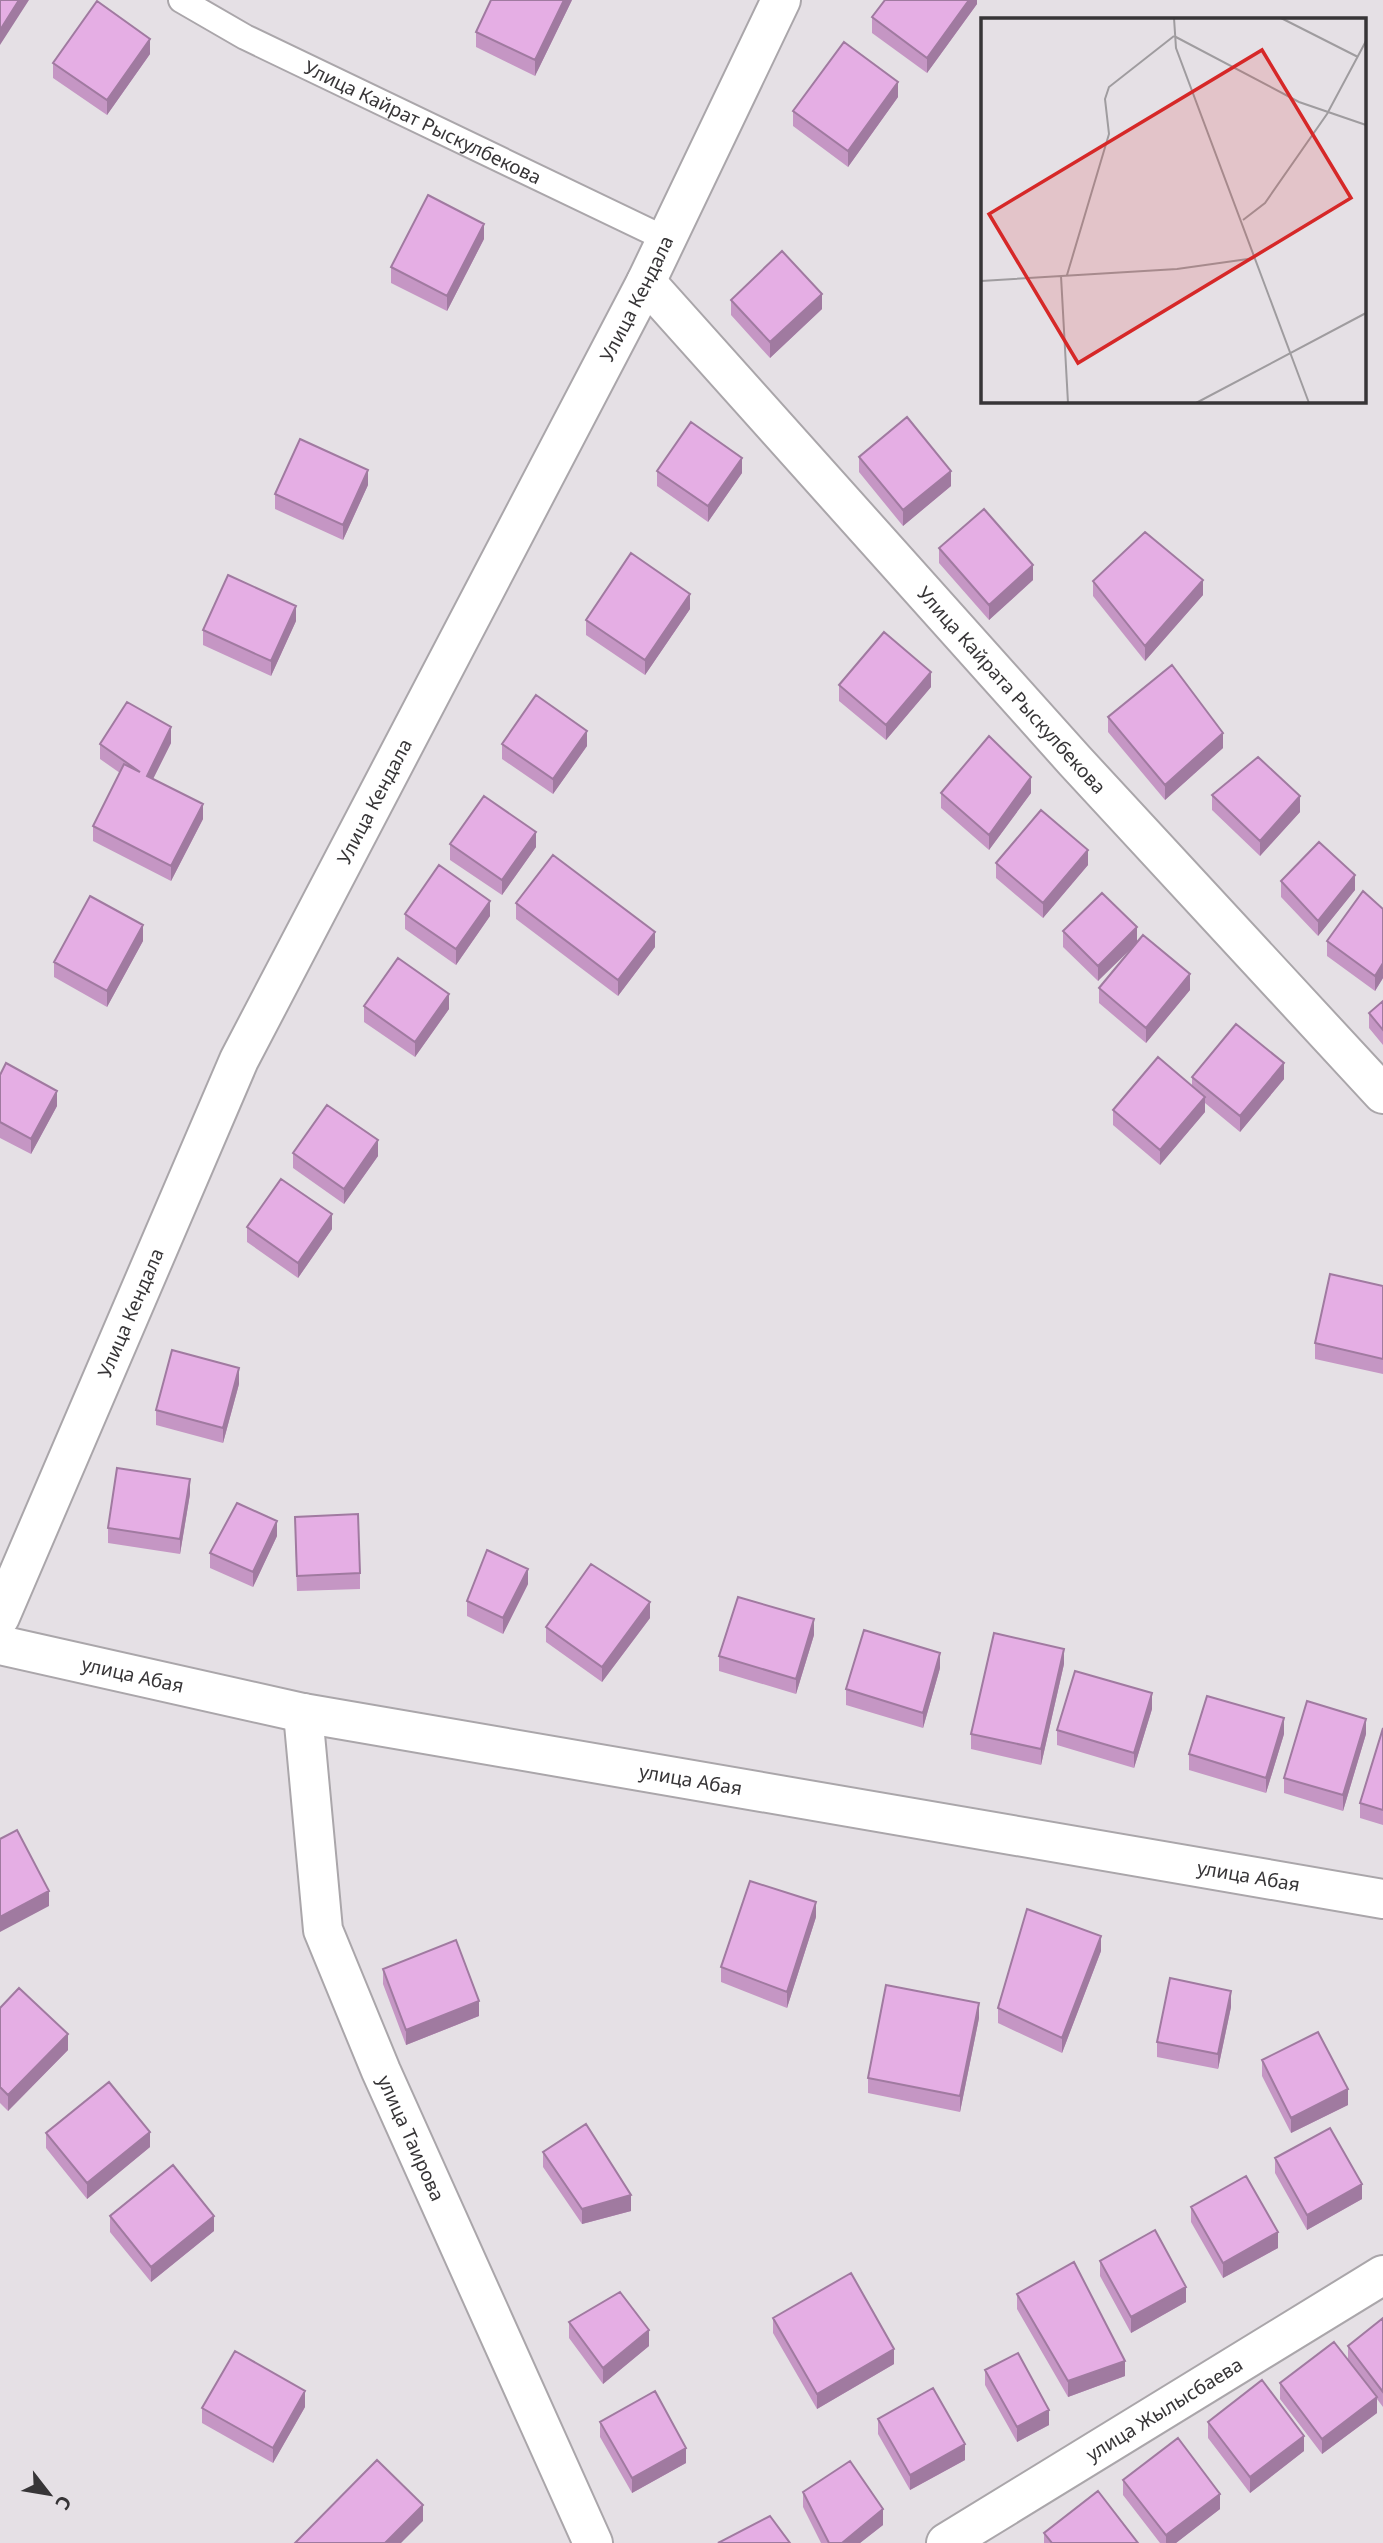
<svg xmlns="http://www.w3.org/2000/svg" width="1383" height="2543" font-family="'Noto Sans',sans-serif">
<rect width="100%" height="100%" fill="#e5e0e5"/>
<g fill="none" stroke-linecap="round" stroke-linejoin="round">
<defs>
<g id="service">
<path id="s1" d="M181,0L245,37L666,239"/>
</g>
<g id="minor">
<path id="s2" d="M646,282L1075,761L1383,1094"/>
<path id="s3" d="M0,1617L239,1060L646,282L781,0"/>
<path id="s4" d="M303,1713L323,1930L381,2071L593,2543"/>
<path id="s5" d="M946,2543L1383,2275"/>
</g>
<g id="tertiary">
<path id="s6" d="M0,1645L303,1713L1383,1899"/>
</g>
</defs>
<use href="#service" stroke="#aaa6aa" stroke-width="28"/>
<use href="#minor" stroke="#aaa6aa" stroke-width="42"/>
<use href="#tertiary" stroke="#aaa6aa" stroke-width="42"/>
<use href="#service" stroke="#fff" stroke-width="24"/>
<use href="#minor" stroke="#fff" stroke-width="38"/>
<use href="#tertiary" stroke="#fff" stroke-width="38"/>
</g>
<path fill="#c596c4" d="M572,0L535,76L476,47V32Z
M977,0V4L927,73L872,33V17Z
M150,54L107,115L53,78V63Z
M898,97L848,167L793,126V111Z
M484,239L447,311L391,283V267Z
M731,300L822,309L770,358L731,315Z
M859,457L951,486L903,526L859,472Z
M657,471L742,473L708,522L657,486Z
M368,485L343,540L275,509V494Z
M939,548L1033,580L989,620L939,563Z
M1093,581L1203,595L1145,661L1093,596Z
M690,609L645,675L586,635V620Z
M296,621L271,676L203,645V630Z
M839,685L931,687L886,740L839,701Z
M1108,717L1223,748L1165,800L1108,732Z
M171,743L153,779L203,819L171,881L93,841V826L120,773L100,759V744Z
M502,744L587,746L553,794L502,759Z
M941,793H1031L989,850L941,808Z
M1212,795L1300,812L1260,856L1212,810Z
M450,844L536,847L502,895L450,860Z
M996,863L1088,865L1043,918L996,878Z
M1281,881L1355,890L1318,936L1281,897Z
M516,903L655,947L618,996L516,919Z
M1383,909V978L1375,991L1327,956V941Z
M405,914L490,916L456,965L405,929Z
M1137,927L1098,981L1063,947V931Z
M143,941L107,1007L54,977V962Z
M1099,988L1190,990L1146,1043L1099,1003Z
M1383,1001V1045L1369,1028V1013Z
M364,1006L449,1009L415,1057L364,1022Z
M0,1075L57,1106L31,1154L0,1138Z
M1192,1077L1284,1079L1240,1132L1205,1103V1112L1160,1165L1113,1125V1110L1192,1086Z
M293,1153L378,1156L344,1204L293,1168Z
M247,1227L332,1229L298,1278L247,1242Z
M1383,1286V1374L1315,1359V1343Z
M239,1384L223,1443L156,1425V1410Z
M190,1494L180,1554L108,1543V1528Z
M295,1532L360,1573V1589L297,1591Z
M277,1536L253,1587L210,1568V1553Z
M528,1584L503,1634L467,1616V1601Z
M650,1618L602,1682L546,1642V1627Z
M814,1635L796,1694L719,1671V1656Z
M1064,1664L1041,1765L971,1749V1734Z
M940,1668L923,1728L846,1705V1689Z
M1152,1709L1134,1768L1057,1745V1730Z
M1383,1728V1825L1360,1818V1803Z
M1284,1734L1266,1793L1189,1770V1754Z
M1366,1734L1343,1811L1284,1793V1778Z
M816,1917L787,2008L721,1982V1967Z
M1101,1951L1062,2053L998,2023V2008Z
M383,1969L479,2016L406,2045L383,1984Z
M1231,2007L1218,2069L1157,2057V2042Z
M0,2008L68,2050L8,2111L0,2103Z
M979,2018L960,2112L868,2093V2078Z
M1262,2060L1348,2105L1291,2133L1262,2076Z
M46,2133L150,2147L87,2199L46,2148Z
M543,2152L631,2211L582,2224L543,2167Z
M1275,2158L1362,2199L1307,2230L1275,2173Z
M1191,2207L1278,2248L1223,2278L1191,2222Z
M110,2216L214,2231L151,2282L110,2232Z
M1100,2261L1186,2302L1131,2333L1100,2276Z
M1017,2294L1125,2376L1068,2397L1017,2309Z
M773,2318L894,2364L817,2409L773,2333Z
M1383,2318V2407L1377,2399V2413L1322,2454L1280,2399V2383L1348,2360V2346Z
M569,2322L649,2346L603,2384L569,2338Z
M985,2370L1049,2425L1017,2442L985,2385Z
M305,2407L273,2463L202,2423V2408Z
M878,2419L965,2460L910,2490L878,2434Z
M600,2422L686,2463L632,2493L600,2437Z
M1208,2422L1304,2451L1250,2493L1208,2438Z
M1123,2480L1220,2509L1176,2543H1160L1123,2495Z
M803,2492L883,2525L860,2543H821L803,2507Z
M1044,2533L1138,2543H1044Z"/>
<path fill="#a07aa0" d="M19,0H29L0,45V30Z
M564,0H572L535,76V60Z
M969,0H977V4L927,73V58Z
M150,39V54L107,115V100Z
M898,82V97L848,167V151Z
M484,224V239L447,311V296Z
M822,294V309L770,358V342Z
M742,458V473L708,522V506Z
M368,470V485L343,540V525Z
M951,471V486L903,526V510Z
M1033,565V580L989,620V605Z
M1203,580V595L1145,661V646Z
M690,594V609L645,675V660Z
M296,606V621L271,676V661Z
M931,672V687L886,740V725Z
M171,727V743L147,791V776Z
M587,731V746L553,794V779Z
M1223,733V748L1165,800V785Z
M1031,777V793L989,850V835Z
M1300,796V812L1260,856V841Z
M203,804V819L171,881V866Z
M536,832V847L502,895V880Z
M1088,850V865L1043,918V903Z
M1355,875V890L1318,936V921Z
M490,901V916L456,965V949Z
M143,925V941L107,1007V991Z
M1137,927V943L1098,981V966Z
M655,932V947L618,996V980Z
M1383,963V978L1375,991V976Z
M1190,974V990L1146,1043V1028Z
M449,994V1009L415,1057V1042Z
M1284,1063V1079L1240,1132V1116Z
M57,1091V1106L31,1154V1139Z
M1205,1097V1112L1160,1165V1150Z
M378,1140V1156L344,1204V1189Z
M332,1214V1229L298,1278V1263Z
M239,1368V1384L223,1443V1428Z
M190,1479V1494L180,1554V1539Z
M277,1521V1536L253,1587V1572Z
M528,1569V1584L503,1634V1618Z
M650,1602V1618L602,1682V1667Z
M814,1619V1635L796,1694V1679Z
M1064,1649V1664L1041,1765V1749Z
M940,1653V1668L923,1728V1713Z
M1152,1693V1709L1134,1768V1753Z
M1284,1718V1734L1266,1793V1778Z
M1366,1719V1734L1343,1811V1795Z
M49,1891V1906L0,1932V1917Z
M816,1902V1917L787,2008V1992Z
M1101,1936V1951L1062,2053V2038Z
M1231,1991V2007L1218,2069V2054Z
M479,2001V2016L406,2045V2030Z
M979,2003V2018L960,2112V2096Z
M68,2034V2050L8,2111V2095Z
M1348,2089V2105L1291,2133V2118Z
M150,2132V2147L87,2199V2183Z
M1362,2184V2199L1307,2230V2215Z
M631,2195V2211L582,2224V2209Z
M214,2216V2231L151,2282V2267Z
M1278,2232V2248L1223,2278V2263Z
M1186,2287V2302L1131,2333V2317Z
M649,2330V2346L603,2384V2368Z
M894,2349V2364L817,2409V2394Z
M1125,2361V2376L1068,2397V2381Z
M305,2391V2407L273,2463V2448Z
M1377,2397V2413L1322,2454V2439Z
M1049,2410V2425L1017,2442V2427Z
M1304,2436V2451L1250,2493V2477Z
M965,2444V2460L910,2490V2475Z
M686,2448V2463L632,2493V2478Z
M1220,2494V2509L1176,2543H1166V2535Z
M423,2505V2521L401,2543H385Z
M883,2509V2525L860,2543H842Z"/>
<path fill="#e5aee4" stroke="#a07aa0" stroke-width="2" d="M0,0H19L0,30Z
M491,0H564L535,60L476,32Z
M885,0H969L927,58L872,17Z
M97,1L150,39L107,100L53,63Z
M844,42L898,82L848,151L793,111Z
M428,195L484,224L447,296L391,267Z
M782,251L822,294L770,342L731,300Z
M907,417L951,471L903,510L859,457Z
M691,422L742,458L708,506L657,471Z
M300,439L368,470L343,525L275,494Z
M984,509L1033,565L989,605L939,548Z
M1145,532L1203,580L1145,646L1093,581Z
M631,553L690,594L645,660L586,620Z
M228,575L296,606L271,661L203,630Z
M884,632L931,672L886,725L839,685Z
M1172,665L1223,733L1165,785L1108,717Z
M536,695L587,731L553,779L502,744Z
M127,702L171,727L147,776L203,804L171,866L93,826L124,764L140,772L100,744Z
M989,736L1031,777L989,835L941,793Z
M1258,757L1300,796L1260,841L1212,795Z
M484,796L536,832L502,880L450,844Z
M1041,810L1088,850L1043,903L996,863Z
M1319,842L1355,875L1318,921L1281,881Z
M553,855L655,932L618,980L516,903Z
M439,865L490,901L456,949L405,914Z
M1363,891L1383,909V963L1375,976L1327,941Z
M1102,893L1137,927L1098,966L1063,931Z
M90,896L143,925L107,991L54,962Z
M1143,935L1190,974L1146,1028L1099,988Z
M398,958L449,994L415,1042L364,1006Z
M1383,1001V1030L1369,1013Z
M1236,1024L1284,1063L1240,1116L1192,1077Z
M1158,1057L1205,1097L1160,1150L1113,1110Z
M6,1063L57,1091L31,1139L0,1122V1075Z
M327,1105L378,1140L344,1189L293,1153Z
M281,1179L332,1214L298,1263L247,1227Z
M1330,1274L1383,1286V1359L1315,1343Z
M172,1350L239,1368L223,1428L156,1410Z
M117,1468L190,1479L180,1539L108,1528Z
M237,1503L277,1521L253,1572L210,1553Z
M358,1514L360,1573L297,1576L295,1517Z
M487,1550L528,1569L503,1618L467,1601Z
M591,1564L650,1602L602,1667L546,1627Z
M738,1597L814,1619L796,1679L719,1656Z
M864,1630L940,1653L923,1713L846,1689Z
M994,1633L1064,1649L1041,1749L971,1734Z
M1075,1671L1152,1693L1134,1753L1057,1730Z
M1207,1696L1284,1718L1266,1778L1189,1754Z
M1307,1701L1366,1719L1343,1795L1284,1778Z
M1383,1728V1810L1360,1803Z
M17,1830L49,1891L0,1917V1839Z
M750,1881L816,1902L787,1992L721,1967Z
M1027,1909L1101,1936L1062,2038L998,2008Z
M456,1940L479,2001L406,2030L383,1969Z
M1170,1978L1231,1991L1218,2054L1157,2042Z
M886,1985L979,2003L960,2096L868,2078Z
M19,1988L68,2034L8,2095L0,2087V2008Z
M1318,2032L1348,2089L1291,2118L1262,2060Z
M109,2082L150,2132L87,2183L46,2133Z
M586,2124L631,2195L582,2209L543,2152Z
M1330,2128L1362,2184L1307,2215L1275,2158Z
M173,2165L214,2216L151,2267L110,2216Z
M1246,2176L1278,2232L1223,2263L1191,2207Z
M1155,2230L1186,2287L1131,2317L1100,2261Z
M1074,2262L1125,2361L1068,2381L1017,2294Z
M851,2273L894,2349L817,2394L773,2318Z
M620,2292L649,2330L603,2368L569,2322Z
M1383,2318V2392L1348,2346Z
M1334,2342L1377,2397L1322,2439L1280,2383Z
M235,2351L305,2391L273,2448L202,2408Z
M1018,2353L1049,2410L1017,2427L985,2370Z
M1262,2380L1304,2436L1250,2477L1208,2422Z
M933,2388L965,2444L910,2475L878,2419Z
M655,2391L686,2448L632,2478L600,2422Z
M1178,2438L1220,2494L1166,2535L1123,2480Z
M377,2460L423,2505L385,2543H295Z
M850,2461L883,2509L842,2543H829L803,2492Z
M1098,2491L1138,2543H1052L1044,2533Z
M770,2516L790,2543H718Z"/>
<g text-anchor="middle" stroke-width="5" stroke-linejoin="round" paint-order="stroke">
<g font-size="19" fill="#373537" stroke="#e5e0e5">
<text dy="7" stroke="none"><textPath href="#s1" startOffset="271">Улица Кайрат Рыскулбекова</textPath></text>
<text dy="7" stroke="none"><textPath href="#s3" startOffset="1465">Улица Кендала</textPath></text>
<text dy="7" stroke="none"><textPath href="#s2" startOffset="548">Улица Кайрата Рыскулбекова</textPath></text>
<text dy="7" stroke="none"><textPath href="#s3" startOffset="898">Улица Кендала</textPath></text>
<text dy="7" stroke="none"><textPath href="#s3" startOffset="331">Улица Кендала</textPath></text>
<text dy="7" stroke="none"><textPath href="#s6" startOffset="136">улица Абая</textPath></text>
<text dy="7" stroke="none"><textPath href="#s6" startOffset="704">улица Абая</textPath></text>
<text dy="7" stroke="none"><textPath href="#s6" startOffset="1270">улица Абая</textPath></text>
<text dy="7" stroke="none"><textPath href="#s4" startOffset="444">улица Таирова</textPath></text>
<text dy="7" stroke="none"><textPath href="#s5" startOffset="256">улица Жылысбаева</textPath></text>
</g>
</g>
<g transform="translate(981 18)">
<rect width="385" height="385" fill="#e5e0e5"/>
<path fill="none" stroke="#9f9c9f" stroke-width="2" d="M193,0L195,30L328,385M300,0L377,39M193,18L318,84L385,107M262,202L284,185L346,96L385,23M86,257L128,116L124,81L128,69L193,18M80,258L87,385M0,263L196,251L274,240M215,385L385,295"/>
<path fill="#d62828" fill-opacity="0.15" stroke="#d62828" stroke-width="3.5" d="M281,32L370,180L97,345L8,196Z"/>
<rect width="385" height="385" fill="none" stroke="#373537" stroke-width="3.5"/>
</g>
<g transform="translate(49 2494) rotate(121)" stroke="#e5e0e5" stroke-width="5" paint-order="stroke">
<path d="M0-5L12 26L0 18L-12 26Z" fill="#373537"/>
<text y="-10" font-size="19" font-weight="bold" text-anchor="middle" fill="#373537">С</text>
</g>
</svg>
